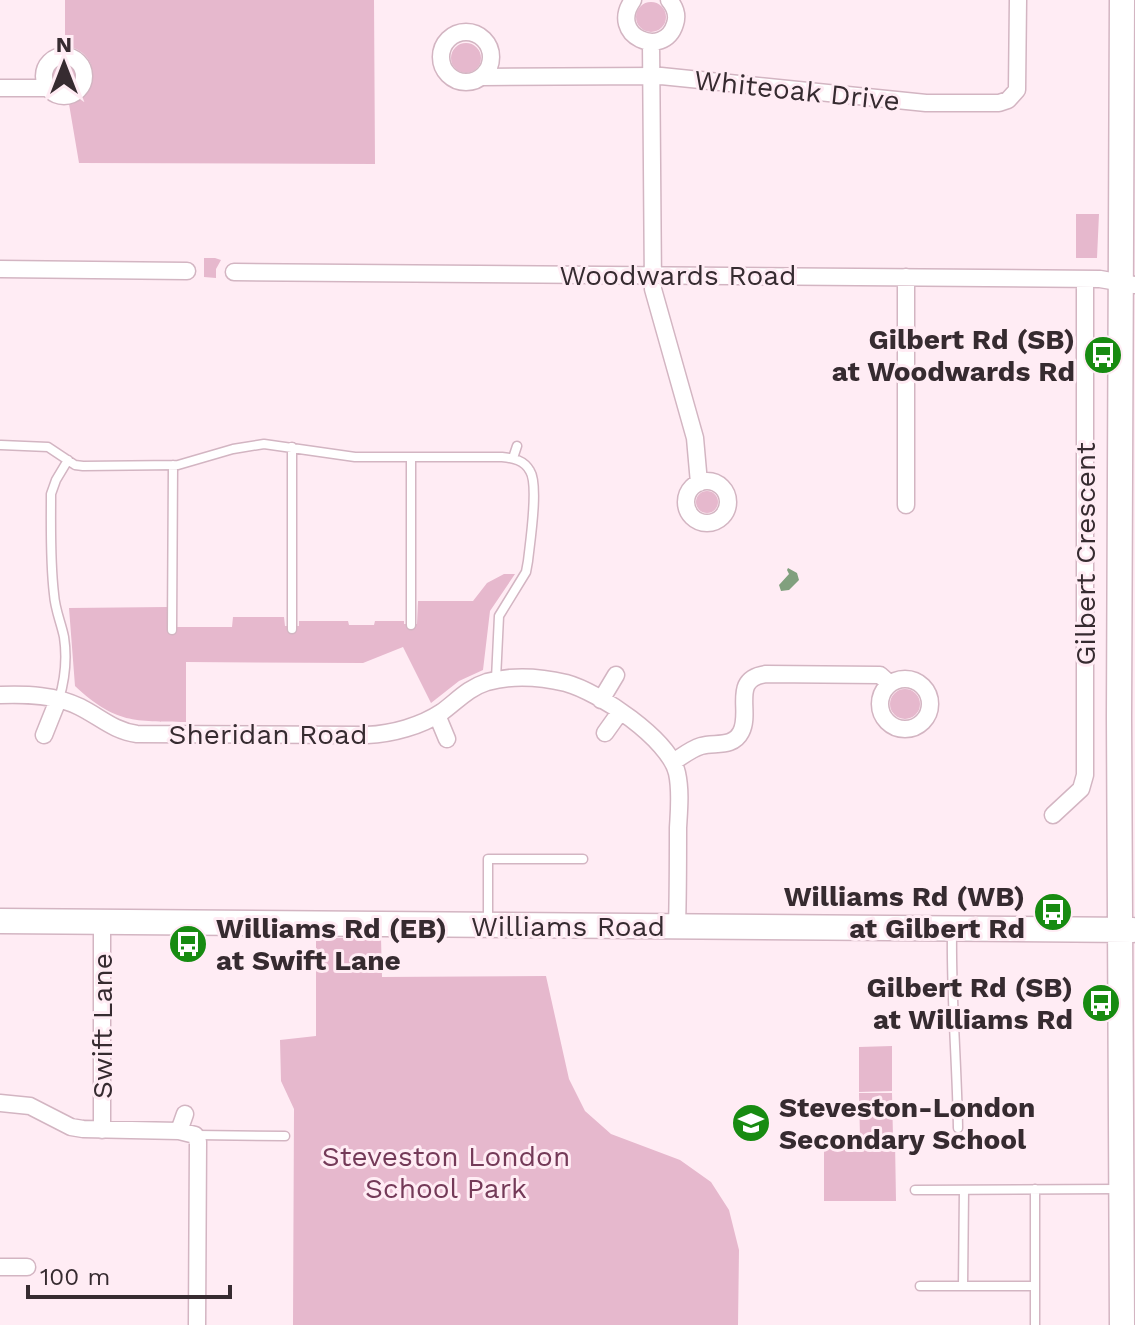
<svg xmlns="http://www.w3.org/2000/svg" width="1135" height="1325" font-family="'Work Sans',sans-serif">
<rect width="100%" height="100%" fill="#ffecf4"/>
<path fill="#e6b8cd" d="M65,0H374L375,164L79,163L69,104C103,95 100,50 65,46Z
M636 17a15 15 0 1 1 30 0a15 15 0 1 1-30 0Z
M451 58a15 15 0 1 1 30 0a15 15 0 1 1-30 0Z
M52 75a12 12 0 1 1 24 0a12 12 0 1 1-24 0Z
M1076,214H1099L1097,258H1076Z
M204,258H215L221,260L216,269V278L204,277Z
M696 502a11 11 0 1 1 22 0a11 11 0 1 1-22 0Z
M504,574H515L490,611L483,670L459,681L431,703L403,647L363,663L186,662V722C134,721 116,724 75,686L69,608L167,607L168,627H232L233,617H284L285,626H299V621H348L349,625H374L375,621H404V624H417L418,601H473L487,583Z
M890 704a15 15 0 1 1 30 0a15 15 0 1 1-30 0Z
M316,938H381L382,977L546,976L569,1079L585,1111L611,1134L680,1160L711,1182L729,1210L739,1250L738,1325H293L294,1109L281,1081L280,1040L316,1036Z
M892,1046V1091L859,1092V1047Z
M859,1093H892L893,1138H860Z
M895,1141L896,1201H824V1142Z"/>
<path fill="#81a07e" d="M788,568L797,573L799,580L789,590L781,591L779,585L789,574L787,570Z"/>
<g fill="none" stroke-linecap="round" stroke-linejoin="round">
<defs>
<path id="lane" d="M1,445L48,447L75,465L83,466L178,465L233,449L264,444L355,457H502C513,458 524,460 530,471C539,485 530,542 528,561L526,572L499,616L496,679
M292,447V629
M513,458L517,446
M411,625V458
M172,630L173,465
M59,699C65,679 67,657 64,637C61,622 55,610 54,594C50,561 51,527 51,494L56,480L68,460
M488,920V859H583
M952,933C951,998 957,1063 958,1128
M196,1135L285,1136
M1035,1189V1325
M915,1190L1119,1189
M920,1286H1035
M963,1286L964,1190"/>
<path id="street" d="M633,0C607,36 664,60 675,24C678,15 675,7 669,0
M441 57a25 25 0 1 1 50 0a25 25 0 1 1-50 0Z
M651,42L653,289L695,438L699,483
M44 76a20 20 0 1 1 40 0a20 20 0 1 1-40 0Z
M482,77L661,76L926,103H999L1008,100L1017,90L1018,0
M0,88H48
M0,269L187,271
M234,272L1100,279L1135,285
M906,277V505
M686 502a21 21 0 1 1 42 0a21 21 0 1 1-42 0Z
M880 704a25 25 0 1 1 50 0a25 25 0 1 1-50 0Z
M0,695C27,694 56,695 80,707C100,717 114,731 137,734L367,735C392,734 421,726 442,712C457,701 468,688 487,682C512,675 541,677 566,683C599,692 669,739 677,773C681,791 679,810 678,828C678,861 678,894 677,926
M601,700L616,675
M437,715L447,739
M605,733L620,712
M44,735L58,700
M673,762C681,757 691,749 701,746C715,742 733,748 741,732C752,711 730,679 766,674L880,675L889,683
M1053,815L1081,789L1085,775V279
M0,1103L30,1106L71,1127L83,1129L179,1131L185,1114
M102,1130V922
M179,1131L195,1135L198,1142L197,1325
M0,1267H27"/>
<path id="secondary" d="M0,921L1133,930
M1122,1325L1119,717L1122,0"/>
</defs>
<use href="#lane" stroke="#d3b5c2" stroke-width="11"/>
<use href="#street" stroke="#d3b5c2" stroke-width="19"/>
<use href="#secondary" stroke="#d3b5c2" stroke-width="27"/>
<use href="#lane" stroke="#fff" stroke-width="8"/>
<use href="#street" stroke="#fff" stroke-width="16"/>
<use href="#secondary" stroke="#fff" stroke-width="24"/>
</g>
<defs>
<symbol id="bus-disc" viewBox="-11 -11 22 22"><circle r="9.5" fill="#178b11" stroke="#ffecf4"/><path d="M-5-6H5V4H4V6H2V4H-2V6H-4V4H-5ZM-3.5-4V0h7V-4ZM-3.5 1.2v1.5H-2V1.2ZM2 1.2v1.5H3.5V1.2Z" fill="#fff"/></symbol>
<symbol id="school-disc" viewBox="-11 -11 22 22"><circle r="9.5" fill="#178b11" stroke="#ffecf4"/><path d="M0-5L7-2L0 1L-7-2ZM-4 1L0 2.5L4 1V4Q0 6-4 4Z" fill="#fff"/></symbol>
</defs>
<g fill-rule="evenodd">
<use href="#bus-disc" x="1081" y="333" width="44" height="44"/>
<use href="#bus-disc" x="1031" y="890" width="44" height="44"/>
<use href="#bus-disc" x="166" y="922" width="44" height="44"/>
<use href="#bus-disc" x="1079" y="981" width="44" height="44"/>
<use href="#school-disc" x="729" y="1101" width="44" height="44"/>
</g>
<g text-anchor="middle" stroke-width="6" stroke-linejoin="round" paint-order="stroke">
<g font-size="28" fill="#362b30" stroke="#ffecf4">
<text transform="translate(797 90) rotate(6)" y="10">Whiteoak Drive</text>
<text x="678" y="285">Woodwards Road</text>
<text transform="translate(1085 554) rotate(-90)" y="10">Gilbert Crescent</text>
<text x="268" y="744">Sheridan Road</text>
<text x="568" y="936">Williams Road</text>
<text transform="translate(102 1026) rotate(-90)" y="10">Swift Lane</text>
</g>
<g font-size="28" font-weight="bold" fill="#362b30" stroke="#ffecf4" text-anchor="end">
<text x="1075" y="349">Gilbert Rd (SB)<tspan x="1075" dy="32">at Woodwards Rd</tspan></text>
<text x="1025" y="906">Williams Rd (WB)<tspan x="1025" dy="32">at Gilbert Rd</tspan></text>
<text x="216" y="938" text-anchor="start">Williams Rd (EB)<tspan x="216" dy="32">at Swift Lane</tspan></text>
<text x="1073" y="997">Gilbert Rd (SB)<tspan x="1073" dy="32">at Williams Rd</tspan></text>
<text x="779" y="1117" text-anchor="start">Steveston-London<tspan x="779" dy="32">Secondary School</tspan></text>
</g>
<g font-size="28" fill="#743a58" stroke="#ffecf4">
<text x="446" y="1166">Steveston London<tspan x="446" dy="32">School Park</tspan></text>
</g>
</g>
<g transform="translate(64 64)" stroke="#ffecf4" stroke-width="6" paint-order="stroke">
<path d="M0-6L14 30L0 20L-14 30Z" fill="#362b30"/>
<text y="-12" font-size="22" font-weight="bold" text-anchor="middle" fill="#362b30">N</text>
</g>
<path d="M28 1285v12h202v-12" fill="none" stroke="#362b30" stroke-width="4"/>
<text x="40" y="1285" font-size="24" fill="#362b30" stroke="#ffecf4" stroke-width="6" paint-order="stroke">100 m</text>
</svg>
